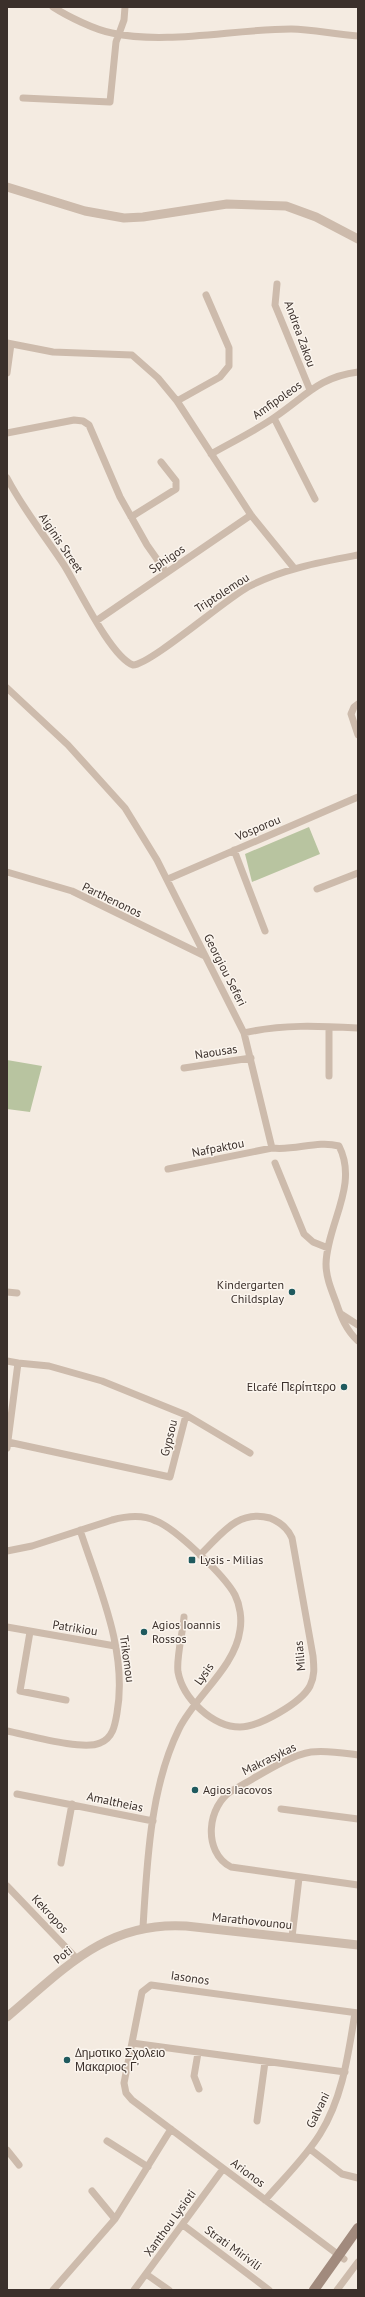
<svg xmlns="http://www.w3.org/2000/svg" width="365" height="2297" font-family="'PT Sans',sans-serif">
<rect width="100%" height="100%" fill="#f4ebe1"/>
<path fill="#b8c4a0" d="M309,827L320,854L252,882L245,854Z
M7,1060L42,1066L30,1112L7,1109Z"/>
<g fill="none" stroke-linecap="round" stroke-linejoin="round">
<path stroke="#cdbbac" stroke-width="7" d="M53,7C67,16 95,30 112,33C166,45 234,29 291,29C313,29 336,35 358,36
M23,98L110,102L116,42L124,20L125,7
M277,284L275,305L310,390
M7,343L53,352L132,355L158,378L177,401L251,515L294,568
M7,373L11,344
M177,401L220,377L229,366V348L206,295
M274,418L315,499
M7,433L74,420L83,421L89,425L120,497L147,545L166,572
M211,454C232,442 255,431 275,417C306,396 319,377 358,372
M7,478C23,509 45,536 64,565C78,587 110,656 133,665C151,664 223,601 248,587C282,569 321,562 358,555
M131,517L176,489V481L161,462
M96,621L251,515
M7,688L68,745L125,808L157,860L244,1033L272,1148
M358,704L354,707L351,714L358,735
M234,850L265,931
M7,872L72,891L205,956
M168,879L358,797
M317,889L358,873
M244,1033C281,1024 320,1026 358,1028
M184,1068L251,1058
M329,1076V1027
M275,1163L304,1234L313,1242L328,1248
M168,1169L272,1148C295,1151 317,1140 339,1146C359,1185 327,1224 326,1264C326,1277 331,1289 336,1302C341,1317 346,1330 358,1341
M7,1292L17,1293
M341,1314L358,1325
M7,1361L18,1363L7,1448
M18,1363L49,1366L102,1381L186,1415L250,1453
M8,1442L170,1477L186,1415
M7,1551L32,1546L112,1520C127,1516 142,1514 156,1521C175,1528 225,1576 235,1595C240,1605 242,1619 240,1630C235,1668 195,1696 179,1729C150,1788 147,1863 143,1927
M184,1617C183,1632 176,1658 178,1672C183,1699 213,1727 240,1727C259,1727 301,1703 310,1686C315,1676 314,1667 313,1656L292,1538C288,1529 280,1522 270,1518C237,1509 221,1535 200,1555
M7,1627L115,1646
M30,1632L20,1691L66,1700
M7,1731C28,1735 83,1751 100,1743C113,1738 115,1725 117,1713C128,1651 99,1588 80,1530
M358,1755C343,1753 327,1750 311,1752C289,1755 254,1779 233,1790C207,1805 202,1852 231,1867L358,1885
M17,1794L153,1821
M281,1809L358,1819
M61,1863L72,1804
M7,1886L76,1958
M292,1937L299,1878
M132,2043L345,2072
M198,2053L194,2076L199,2089
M257,2121L265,2062
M107,2141L148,2167
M310,2149L342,2174L358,2178
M7,2150L19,2165
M92,2191L115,2219
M265,2200C283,2179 305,2158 320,2134C343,2097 348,2055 355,2013
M183,2225L269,2290
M344,2259L132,2100L126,2093L124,2083L142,1992L151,1985L358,2013
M146,2274L169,2290
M53,2290L115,2219L171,2129
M134,2290L223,2169
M337,2290L358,2262"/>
<path stroke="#cdbbac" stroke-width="9" d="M7,187L85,211L124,218L143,217L227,204L286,206L316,217L358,239
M7,2017C64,1969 106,1921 186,1926L358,1945"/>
<path stroke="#a18a7d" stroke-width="10" d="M314,2290L358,2228"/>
</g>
<g fill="#1f5a5e" stroke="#fbf5ee" stroke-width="1.5">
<circle cx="292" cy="1292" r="4"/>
<circle cx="344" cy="1387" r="4"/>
<rect x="188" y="1556" width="8" height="8" rx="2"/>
<circle cx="144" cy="1632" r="4"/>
<circle cx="195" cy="1790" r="4"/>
<circle cx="67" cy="2060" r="4"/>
</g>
<g text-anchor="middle" stroke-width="3" stroke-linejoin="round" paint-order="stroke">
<g font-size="12" fill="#3b302b" stroke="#fbf5ee">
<text transform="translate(300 334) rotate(70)" y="4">Andrea Zakou</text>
<text transform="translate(277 400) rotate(-35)" y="4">Amfipoleos</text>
<text transform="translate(61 543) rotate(56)" y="4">Aiginis Street</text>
<text transform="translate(167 559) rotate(-34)" y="4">Sphigos</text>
<text transform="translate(222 593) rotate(-33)" y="4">Triptolemou</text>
<text transform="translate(258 828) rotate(-23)" y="4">Vosporou</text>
<text transform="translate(112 900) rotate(26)" y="4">Parthenonos</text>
<text transform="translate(225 970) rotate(63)" y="4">Georgiou Seferi</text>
<text transform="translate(216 1052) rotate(-9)" y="4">Naousas</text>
<text transform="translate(218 1148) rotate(-11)" y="4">Nafpaktou</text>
<text transform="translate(169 1438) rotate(-76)" y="4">Gypsou</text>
<text transform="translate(75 1628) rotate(9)" y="4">Patrikiou</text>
<text transform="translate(300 1656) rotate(-95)" y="4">Milias</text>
<text transform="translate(127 1659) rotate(82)" y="4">Trikomou</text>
<text transform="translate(204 1674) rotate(-55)" y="4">Lysis</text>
<text transform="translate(269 1759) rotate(-26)" y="4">Makrasykas</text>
<text transform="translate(115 1802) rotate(12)" y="4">Amaltheias</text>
<text transform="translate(50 1914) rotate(47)" y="4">Kekropos</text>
<text transform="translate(252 1921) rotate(6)" y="4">Marathovounou</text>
<text transform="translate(63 1955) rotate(-38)" y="4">Poti</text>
<text transform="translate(190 1978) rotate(8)" y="4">Iasonos</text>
<text transform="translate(318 2110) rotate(-64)" y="4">Galvani</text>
<text transform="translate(248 2173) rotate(37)" y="4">Arionos</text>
<text transform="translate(170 2223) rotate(-54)" y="4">Xanthou Lysioti</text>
<text transform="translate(233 2248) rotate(36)" y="4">Strati Mirivili</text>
</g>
<g font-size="12" fill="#3b302b" stroke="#fbf5ee" text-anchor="start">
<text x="284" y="1289" text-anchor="end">Kindergarten<tspan x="284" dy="14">Childsplay</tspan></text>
<text x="336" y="1391" text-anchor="end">Elcafé Περίπτερο</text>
<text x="200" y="1564">Lysis - Milias</text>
<text x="152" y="1629">Agios Ioannis<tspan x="152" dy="14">Rossos</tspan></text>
<text x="203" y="1794">Agios Iacovos</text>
<text x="75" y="2057">Δημοτικο Σχολειο<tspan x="75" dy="14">Μακαριος Γ'</tspan></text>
</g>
</g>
<rect width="365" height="2297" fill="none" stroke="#3b302b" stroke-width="16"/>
</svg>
